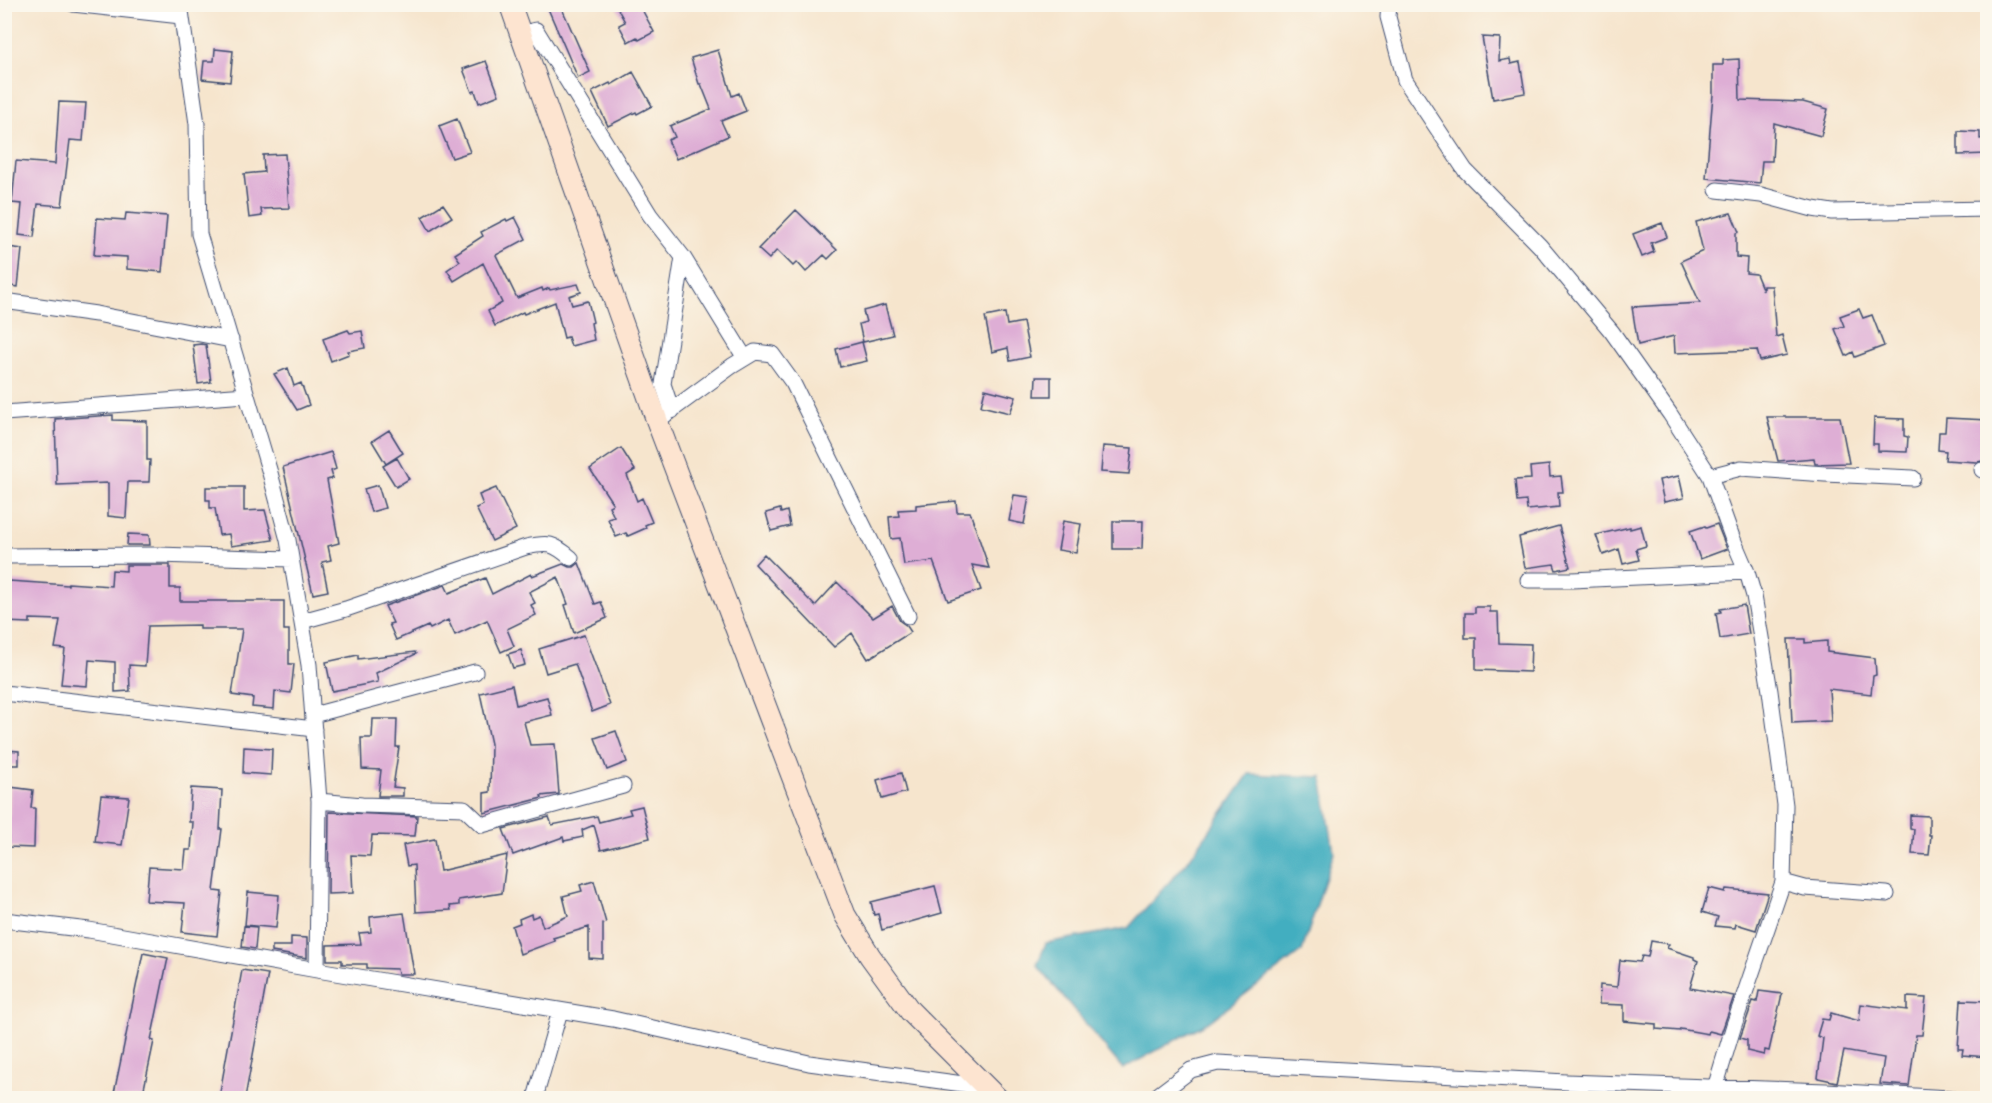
<svg xmlns="http://www.w3.org/2000/svg" width="1992" height="1103" font-family="'Shantell Sans',sans-serif">
<rect width="100%" height="100%" fill="#fbf7ec"/>
<filter id="ink" filterUnits="userSpaceOnUse"><feTurbulence type="fractalNoise" baseFrequency=".0167" numOctaves="2"/><feDisplacementMap in="SourceGraphic" scale="12" xChannelSelector="R" yChannelSelector="G"/><feConvolveMatrix kernelMatrix="1 2 1 2 8 2 1 2 1" color-interpolation-filters="sRGB"/></filter>
<filter id="wash" filterUnits="userSpaceOnUse"><feTurbulence type="fractalNoise" baseFrequency=".008" numOctaves="4" result="noise"/><feDisplacementMap in="SourceGraphic" scale="24" xChannelSelector="R" yChannelSelector="G"/><feGaussianBlur stdDeviation="1.35" result="paint"/><feColorMatrix in="noise" values="0 0 0 0 0 0 0 0 0 0 0 0 0 0 0 0 0 1.4 0 .05"/><feComposite in="paint" operator="in"/></filter>
<g filter="url(#wash)">
<rect width="100%" height="100%" fill="#f6e5cd"/>
<path fill="#42aec0" stroke="#2e6e8f" stroke-width="1.5" d="M1249,774L1322,777L1334,852L1302,951L1210,1021L1123,1069L1037,965L1046,943L1128,928L1188,861Z"/>
<g id="blocks">
<path fill="#deaed5" d="M546,4H560L590,72L578,78Z
M615,4H639L654,32L639,40L637,37L628,42L619,25L625,22Z
M1482,37L1500,38L1499,61L1510,59L1511,64L1520,62L1525,93L1493,99Z
M215,49L233,51L230,82L202,79L204,61H214Z
M718,50L732,96L739,93L746,111L721,121L728,136L676,159L668,140L675,137L670,126L711,109L701,84H699L691,58Z
M1739,59L1740,100L1803,102L1828,109L1821,136L1774,123L1772,161H1762L1760,183L1706,178L1713,94V65H1723V60Z
M486,61L499,95L479,103L475,91L472,92L463,69Z
M633,72L652,106L637,114L636,112L608,126L592,92L610,83L611,85Z
M59,102L86,103L83,141L70,140L62,206L38,204L34,237L19,235L22,204L12,203L16,161L55,164Z
M457,119L470,152L452,158L439,126Z
M1958,131L1980,132V139L1988,138V154L1958,155Z
M285,154L289,208L261,209L262,216L249,218L244,174L264,172L263,155Z
M443,204L452,217L430,231L422,217Z
M796,210L837,250L828,259L824,255L806,272L797,262L793,266L777,250L769,259L758,249Z
M126,213L167,216L162,272L127,269V257L94,255L97,218L125,220Z
M1731,213L1739,232L1736,233V257L1747,258L1746,273L1756,274L1763,291V286H1772L1776,337L1782,335L1787,355L1760,361L1757,350L1675,353L1674,336L1638,345L1632,307L1700,303L1681,261L1703,251L1696,222Z
M515,217L526,239L496,255L517,298L542,288L543,291L549,288L550,290L578,284L581,292L569,296L572,305L588,301L593,322L591,323L594,340L571,346L568,337L564,338L555,302L524,314L523,312L495,326L488,311L502,303L483,263L454,281L447,270L460,261L455,254L483,236L481,232L506,219L507,221Z
M1662,223L1667,237L1651,243L1654,252L1642,257L1633,234Z
M8,247L22,249L18,287L4,285Z
M885,305L893,335L863,342L859,324L866,322L863,311Z
M1859,309L1863,318L1872,315L1884,346L1855,357L1853,352L1846,356L1835,329L1844,326L1840,316Z
M1005,313L1007,325L1023,322L1030,357L1010,361L1008,348L992,352L985,317Z
M348,330L350,333L362,331L365,348L348,351L349,354L331,361L323,339Z
M862,342L867,361L840,367L836,349Z
M201,344L206,345L211,382L198,384L193,345Z
M288,368L294,386L301,383L309,405L297,410L274,374Z
M1036,377H1051V396H1035Z
M985,389L1016,397L1010,413L981,406Z
M113,415V420L147,421V460H150L149,482H128L126,518L108,516V483L57,485L55,419Z
M1767,417H1840L1849,463L1815,464L1814,458L1778,461Z
M1874,418L1904,419V436L1908,437L1907,452L1878,451V444H1873Z
M1946,418L1988,420V460L1977,462L1945,460L1946,451L1938,450L1939,432H1945Z
M389,430L403,453L386,464L372,441Z
M1103,446L1132,448L1129,474L1101,472Z
M621,448L635,470L627,475L637,501L642,498L652,522L645,525L646,528L628,536L626,533L616,537L608,519L614,517L609,506L613,504L590,469Z
M331,452L336,469L331,471L333,478L327,480L339,543L328,546L331,560L322,562L328,591L313,594L283,467Z
M397,458L409,479L396,487L383,466Z
M1549,465L1550,477L1561,476L1563,492H1558L1559,507L1527,510L1526,501L1517,502L1515,480L1531,479L1530,467Z
M1679,476L1684,498L1664,502L1659,480Z
M378,485L385,508L371,512L364,489Z
M206,487H244V511L265,510L273,540L231,546L229,534L219,535L215,508H210V500H206Z
M496,488L516,529L492,541L476,508L483,505L479,495Z
M1014,495L1029,497L1024,524L1009,521Z
M956,501L957,512H970L989,568L972,565L981,590L948,601L933,561L904,565L900,538L891,539L889,517L899,516L898,510L916,509V505Z
M780,509L781,513L787,511L790,526L771,531L766,513Z
M1063,521L1081,524L1076,553L1058,550Z
M1113,521H1143L1142,549H1113Z
M1717,524L1727,549L1700,559L1690,531L1705,526L1706,528Z
M1559,526L1570,567L1556,570L1554,564L1525,568L1519,537Z
M1641,526L1646,546L1636,549L1639,560L1623,564L1619,549L1603,555L1596,535L1630,527V529Z
M128,534L149,535L150,545H127Z
M764,554L815,606L837,582L873,618L892,606L900,621L907,626L911,632L868,659L852,633L834,647L755,564Z
M579,563L595,604L601,602L607,618L574,633L565,605L568,604L558,577L529,592L535,603L531,605L536,615L507,629L514,646L501,652L487,620L455,635L448,620L430,629L428,626L396,640L389,624L393,623L385,606L445,585L449,593L485,578L492,594L531,574L532,576L563,564L569,567H574Z
M126,565H170V588H180V601H284V630H289V664H294L291,693L275,691L274,709L252,707L253,698L232,695L242,629H200V625L148,626L145,666L129,665L130,691L115,692V662L89,660L87,686L61,684L65,649L55,648L60,620L30,619V623L4,622V586H8L9,581L68,585V583L111,586L112,570L126,571Z
M1744,605L1749,634L1720,639L1716,613L1721,612L1720,609Z
M1475,607H1490V612H1498L1499,643L1531,644L1530,672L1476,670V638H1465V613H1475Z
M584,635L610,705L592,712L575,664L546,673L539,649Z
M1788,639H1805V643L1827,641V652L1875,658L1876,675L1873,676L1871,694L1829,689L1831,721L1792,723Z
M521,650L525,665L513,668L508,654Z
M415,652L416,654L376,673L378,682L332,691L326,662L358,655V659Z
M512,685L516,705L547,697L552,715L524,722L530,745L555,744L559,794L541,796L542,798L484,813V793L490,792L491,744L480,693Z
M373,719H397L396,747H399L393,787L403,788V796H378L381,770L362,769L361,738H372Z
M616,731L627,762L607,770L595,738Z
M244,747L272,749L271,775L243,773Z
M6,750L19,751V765H5Z
M901,773L906,792L882,799L877,780Z
M10,787L33,790L31,808H35L34,848L8,847Z
M191,788L222,790L220,829H222L214,891L222,892L217,936L182,932L185,903L146,901L149,867L184,869L186,850H191L193,822H189Z
M101,795L129,797L122,845L95,842Z
M642,806L650,838L601,850L594,825L582,830L583,837L564,841L563,837L513,855L503,829L549,817L552,825L597,816L599,822L631,814L629,809Z
M329,812L417,816L415,836L372,835L370,856L351,855L353,893L328,894Z
M1910,815L1929,816V835H1931L1929,855L1912,854L1914,829L1910,828Z
M435,839L440,871L507,855L502,893L459,900V905L450,906L451,910L416,912L414,865L407,866L403,845Z
M594,881L606,923L603,924V959L589,958V927L553,938L555,941L520,954L512,926L520,923L519,919L531,914L532,918L539,915L543,927L568,916L563,896L582,891L580,885Z
M935,886L942,913L882,930L878,914L874,915L871,902Z
M1709,888L1725,892L1726,889L1768,893L1756,930L1736,924L1735,928L1715,926L1718,917L1702,912Z
M248,892L279,895L276,928L245,925Z
M404,913L414,974H398L397,969L367,968V964H342V960H327V945L361,944L359,933L371,932L370,917Z
M244,926L257,927L255,949L242,947Z
M291,937L307,938V958L272,952V946H291Z
M1651,941L1669,944L1667,948L1694,957V959L1698,961L1690,988L1734,996L1721,1034L1709,1031L1708,1034L1680,1029V1031L1656,1029V1024L1624,1021V1005L1599,1004L1600,985L1617,987L1620,960L1640,962L1642,956L1648,957Z
M143,953L168,958L151,1040L154,1041L142,1098H113Z
M242,970L268,974L245,1098H219Z
M1759,991L1782,994L1769,1051L1765,1050L1764,1055L1747,1051V1040L1740,1038L1753,1001L1757,1002Z
M1907,997L1926,998L1922,1035H1916L1909,1086L1880,1084L1884,1058L1844,1051L1837,1082L1818,1078L1823,1038L1817,1036L1822,1019L1829,1020L1831,1013L1859,1021L1861,1004L1907,1010Z
M1961,1000L1988,1001V1057L1962,1055L1963,1049H1958Z"/>
</g>
</g>
<g filter="url(#ink)">
<use href="#blocks" fill-opacity="0" stroke="#3c4a6f" stroke-width="1.5"/>
<g fill="none" stroke-linecap="round" stroke-linejoin="round">
<defs>
<path id="street" d="M73,4L181,16
M180,4L197,124L199,234L270,473L288,540L309,665L319,801L317,970
M1389,4L1388,17L1405,80L1465,170L1540,246L1612,332L1670,414L1710,476L1732,537L1747,572L1754,596L1770,691L1785,805L1783,882L1734,1025L1712,1098
M519,34L536,30L650,215L683,257L745,358
M1717,190L1761,195L1813,209L1832,212L1988,209
M4,301L96,314L231,340
M672,411L663,384L683,257
M4,413L246,395
M657,421L732,366L755,352L772,354L793,383L908,616
M1982,470H1988
M1710,476L1741,468L1825,474L1913,478
M4,556L158,555L291,559
M1528,580H1572L1747,572
M302,621L346,609L526,547C549,542 553,543 571,558
M4,693L314,729
M313,715L475,672
M319,801L362,805L464,808L482,825L623,786
M1783,882L1805,888L1887,894
M4,920L89,930L317,970L613,1019L809,1063L985,1087
M535,1098L560,1011
M1154,1098L1191,1070L1218,1063L1566,1082L1826,1091L1950,1098"/>
<path id="secondary" d="M510,4L657,421L845,915L870,956L910,1011L997,1098"/>
</defs>
<use href="#street" stroke="#3c4a6f" stroke-width="17"/>
<use href="#secondary" stroke="#3c4a6f" stroke-width="23"/>
<use href="#street" stroke="#fff" stroke-width="15"/>
<use href="#secondary" stroke="#fde4d0" stroke-width="21"/>
</g>
</g>
<rect width="1992" height="1103" fill="none" stroke="#fbf7ec" stroke-width="24"/>
</svg>
